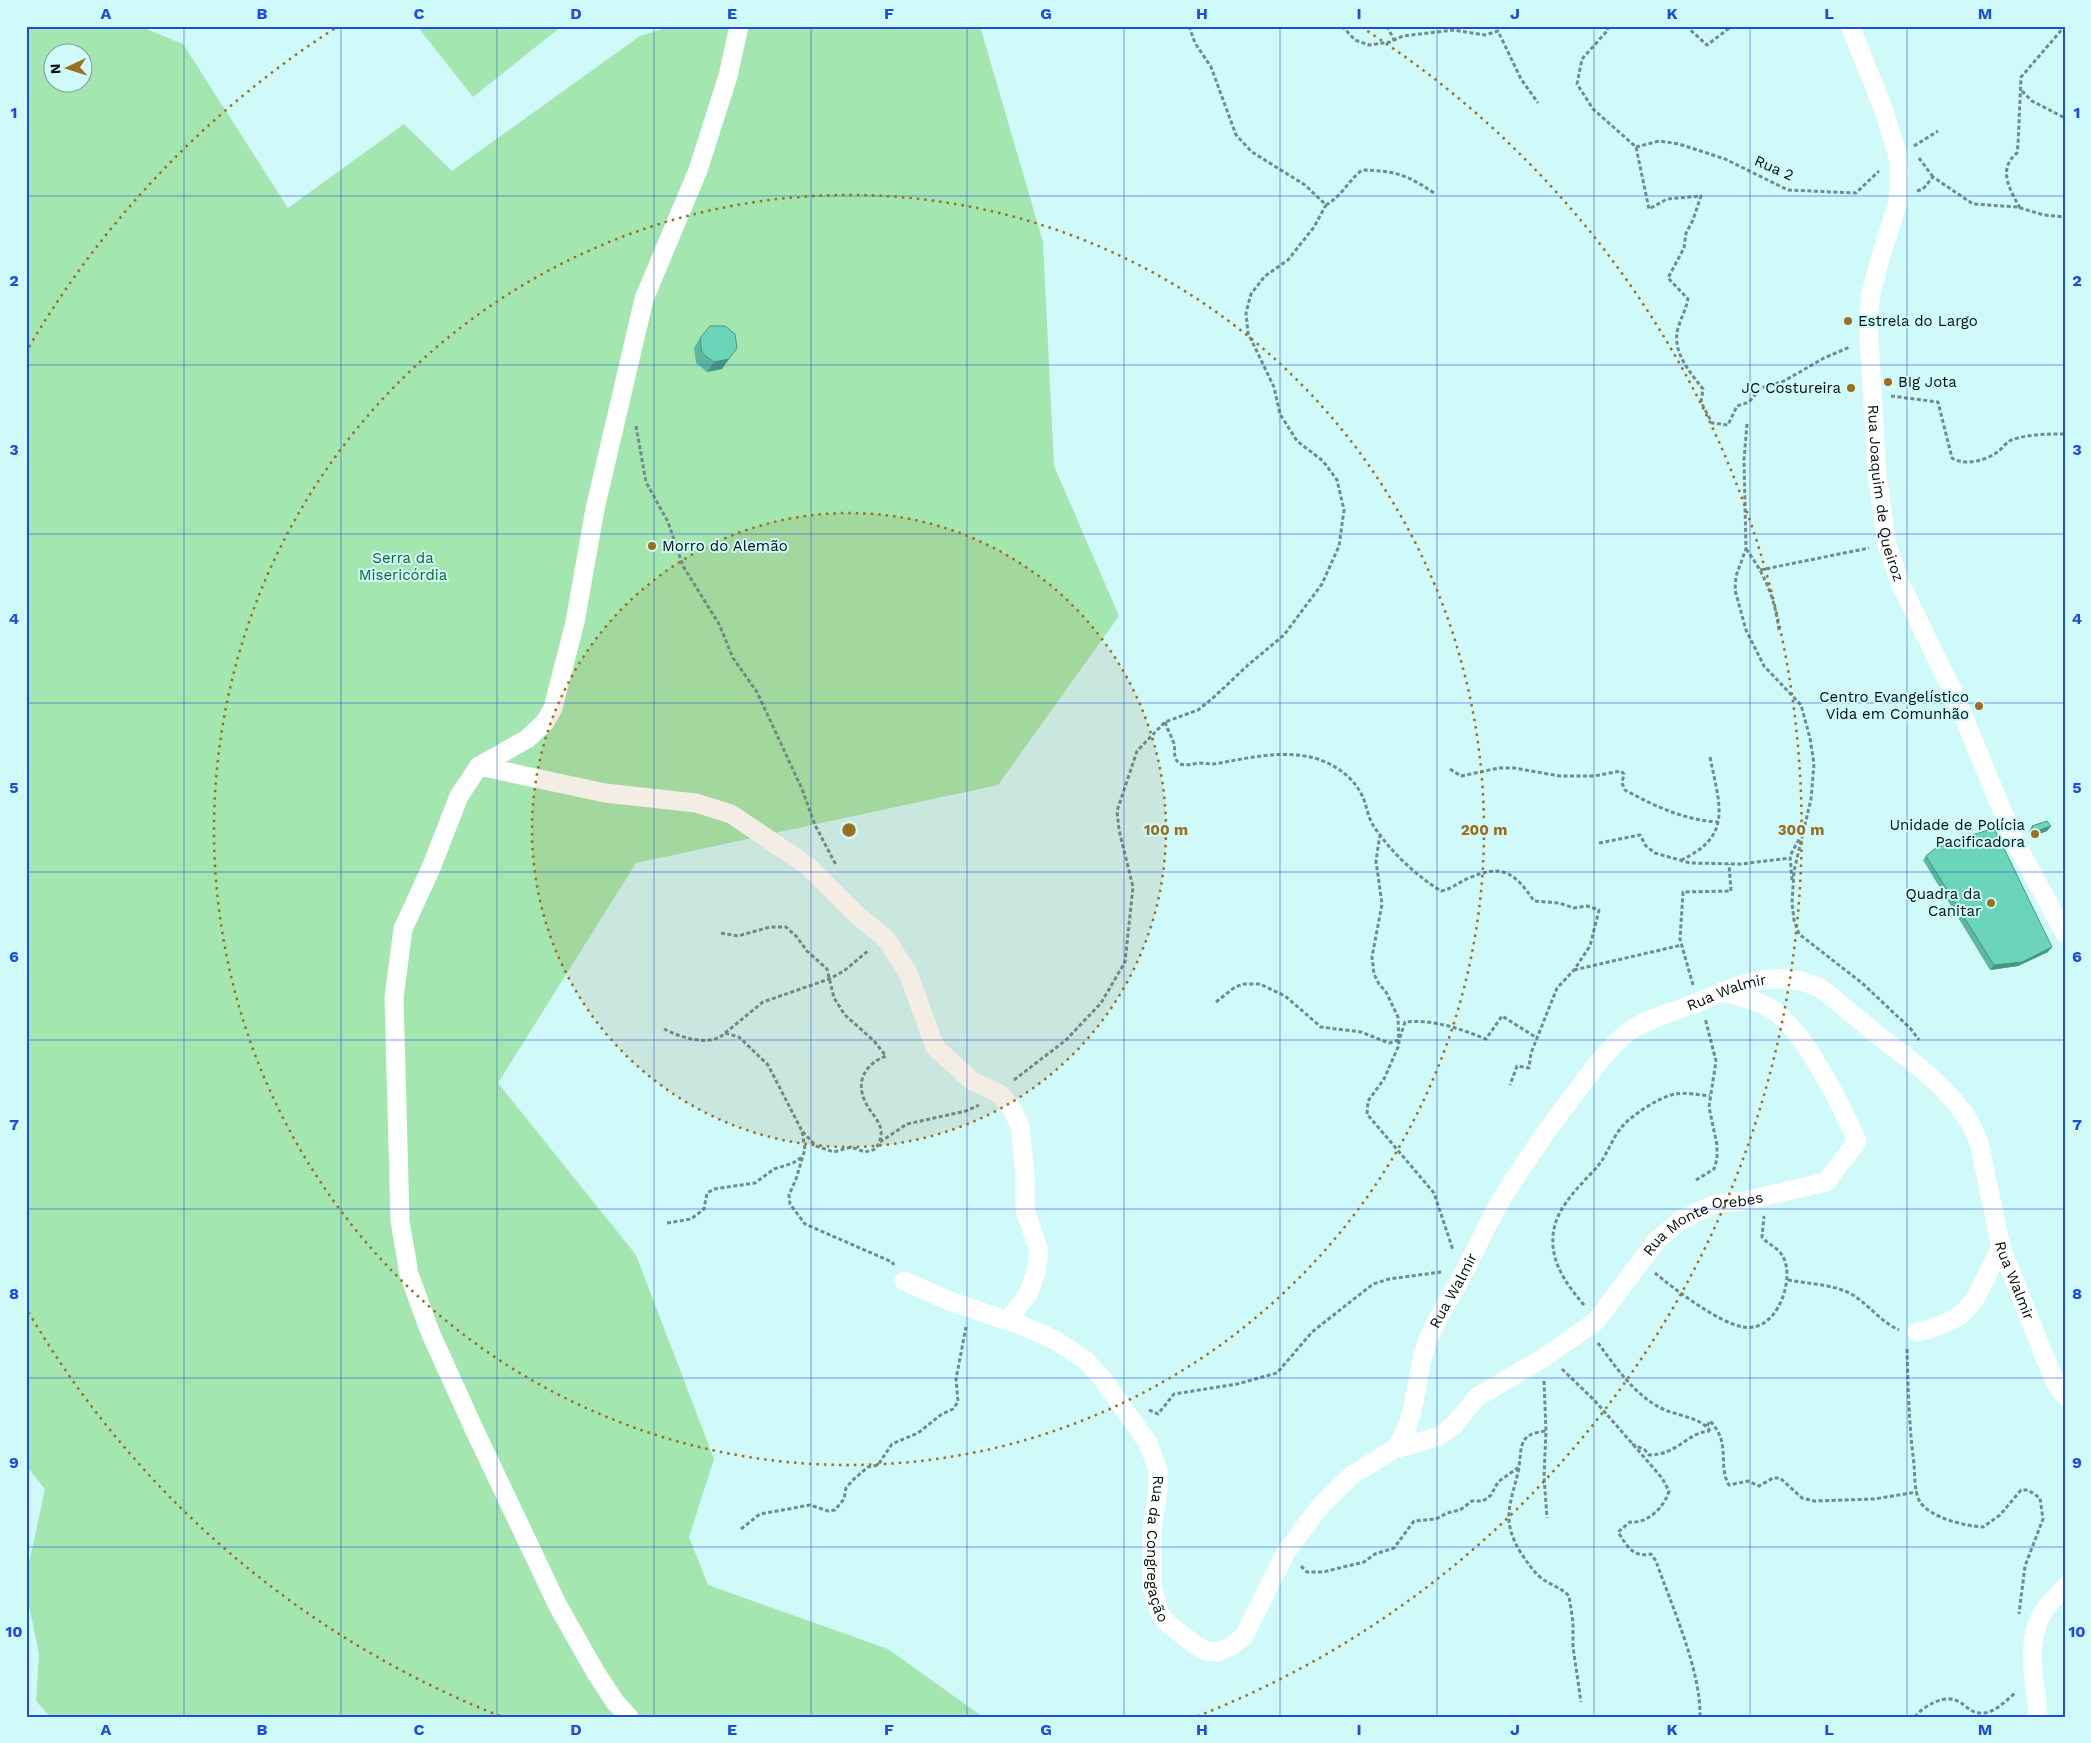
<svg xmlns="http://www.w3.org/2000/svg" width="2091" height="1743" font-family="'Work Sans',sans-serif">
<rect width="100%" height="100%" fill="#d0f9fa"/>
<path fill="#a3e6b0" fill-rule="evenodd" d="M26,26H139L183,44L288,208L404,124L452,171L640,36L672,26H980L1043,242L1054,466L1119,616L998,785L636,863L498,1083L636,1255L714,1459L689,1537L708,1585L888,1649L983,1717H50L36,1701L39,1654L26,1591V1577L45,1489L26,1466ZM52,52H82V82H52Z
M417,26H562L473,97Z"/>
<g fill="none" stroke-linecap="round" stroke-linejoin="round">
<path stroke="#708c8d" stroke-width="3" stroke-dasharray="4 2.5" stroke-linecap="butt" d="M1189,26L1195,43L1211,67L1236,135L1252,152L1305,185L1326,205C1342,196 1348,181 1362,170C1395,171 1406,174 1434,193
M1342,26L1355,40L1369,45L1390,42L1403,36L1453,30L1485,35L1498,31L1521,79L1538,103
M1387,26L1394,40
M1607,26L1608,30L1582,59L1577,84L1593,109L1636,147L1649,209L1667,199L1701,196L1693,220L1686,233L1684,248L1668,278L1688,299C1686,309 1682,316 1679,325C1670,350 1689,371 1703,389L1701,402L1712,423L1728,425L1737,406L1749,402L1761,388L1784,381L1824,358L1850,347
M1686,26L1707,45L1732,26
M2022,91L2032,101L2065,118
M1914,146L1938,131
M1636,147L1659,141L1679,144L1725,159L1788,190L1856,193L1879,171
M1919,158L1933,177
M1917,191L1923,189L1933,177L1973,204L2017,207L2044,215L2065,217
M2020,208C2010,190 1997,169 2017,153L2018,145L2021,77L2065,26
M1891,396L1938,402L1952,458C1964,466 1984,461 1996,453C2003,449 2006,441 2014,439C2031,434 2048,434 2065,434
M1747,424L1744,460L1746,549L1736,576L1735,590L1746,630L1764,666L1801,705L1810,738L1814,764L1811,799L1794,871L1792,903L1794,920L1799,934L1862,983L1910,1028L1919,1040
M636,426L646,482L668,522L683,566L719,624L733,658L757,692L802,789L815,825L836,865
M1746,549C1765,574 1775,599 1779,630
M1760,570L1869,548
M1165,722C1167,729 1171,735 1173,741C1177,750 1171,757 1180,764C1187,766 1192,764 1199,763C1204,763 1209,764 1214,764C1244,759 1274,751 1305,756C1330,760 1355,776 1364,800C1367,808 1368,817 1373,825C1389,850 1415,875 1441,891C1452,889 1459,882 1469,878C1503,863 1515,873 1534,901L1559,903L1574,908L1587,906L1599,910L1590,946L1574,970L1557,988L1531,1053L1529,1068L1517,1066L1510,1085
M1450,769L1461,776L1499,768H1514L1560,776H1594L1621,771L1624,774L1622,783L1625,790C1654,806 1684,820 1718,822
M1380,834L1376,861L1382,904L1372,957L1374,974L1379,984L1386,992L1398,1017L1399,1045L1384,1079L1368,1101L1367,1114L1434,1193L1453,1250
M1599,843L1640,835L1646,846L1655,853L1690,863L1741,864L1790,858
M1681,860C1734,836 1719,804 1710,757
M1792,880L1790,856L1804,830
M721,933L738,936L770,927H786L796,936L807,951L827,969L834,998L845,1015L874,1041L886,1056C867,1063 856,1079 864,1099C868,1110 879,1119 881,1130C882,1138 879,1143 876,1149L865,1152L851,1147L834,1152L816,1146L802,1131
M1574,970L1682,945
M1693,985L1680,939L1683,892L1731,891L1729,864
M1216,1002L1235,987L1244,984H1260L1285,996L1321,1027L1361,1032L1389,1043L1399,1040L1405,1022C1433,1019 1461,1029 1486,1039L1502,1016L1537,1038
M664,1029C680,1037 710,1048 725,1033L739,1037L768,1065L802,1131L805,1149L796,1179L789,1195L790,1204L805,1224L892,1262L894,1265
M725,1033L763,1002L829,979L844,971L869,950
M1014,1080L1066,1040L1101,1003L1125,962L1133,887L1119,830L1117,811L1137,751L1165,722L1198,710L1214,697L1248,665L1284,635L1322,584L1339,546L1344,510L1337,480L1323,461L1297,441L1280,414L1274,387L1248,333L1246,313L1251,294L1265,276L1288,260L1314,227L1326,205
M880,1142L907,1124L966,1111L979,1105
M1696,1180L1714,1169L1717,1159V1145L1709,1107L1716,1061L1705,1018
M667,1223L691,1219L704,1209L707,1193L714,1189L755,1183L774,1169L793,1163L802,1157
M1655,1273C1674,1289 1719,1323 1743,1327C1775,1333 1793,1286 1785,1261C1780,1247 1769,1246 1762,1237L1764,1216
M1788,1280C1809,1284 1834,1284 1853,1295C1869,1305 1881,1322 1899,1330
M1584,1305C1568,1286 1551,1264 1553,1237C1554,1209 1579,1187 1597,1167C1607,1156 1611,1140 1621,1128C1630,1116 1661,1096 1675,1094C1685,1092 1700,1095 1710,1096
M1598,1343C1615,1366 1633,1393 1659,1407C1674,1416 1700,1416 1710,1431
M1907,1349C1908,1388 1909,1426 1914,1464C1915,1476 1914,1491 1920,1502C1931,1518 1965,1526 1983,1527L2000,1515L2021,1490H2028L2040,1498L2043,1519L2025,1566L2019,1614
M1562,1369L1595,1401L1644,1457L1662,1478L1669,1491C1664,1508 1647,1524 1630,1522L1618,1532C1627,1546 1633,1558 1651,1554L1656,1561C1672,1607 1701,1670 1700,1717
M1544,1381L1546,1431L1544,1476L1547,1518
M1149,1410L1158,1414L1174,1394L1237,1384L1277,1373L1312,1332L1373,1284L1389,1279L1441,1272
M1707,1426L1710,1421C1732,1444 1717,1465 1729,1485L1748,1481L1759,1486L1773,1478H1780L1802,1498L1814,1501L1874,1499L1917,1492
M1632,1444L1645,1450L1649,1455C1678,1455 1687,1432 1710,1431
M1519,1468C1511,1504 1500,1519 1521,1553C1527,1562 1532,1570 1540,1577C1549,1585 1561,1587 1569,1596L1573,1622V1647L1581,1702
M741,1529L760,1514L783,1510L810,1505L828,1511L835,1510L844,1499L846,1488L854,1479L868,1467L878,1465L892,1444L918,1433L942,1414L953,1409L958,1402L956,1379L966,1327
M1301,1566L1307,1572H1323L1364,1562L1375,1554L1394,1548L1414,1521L1436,1519L1447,1513L1460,1510L1472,1501H1483L1491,1495L1498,1482L1519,1467C1522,1444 1519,1434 1546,1431
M1915,1717C1919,1711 1927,1706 1933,1703C1962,1689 1964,1715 1983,1713C1995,1713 2008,1699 2016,1692"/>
<g stroke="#fff" stroke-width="19">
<path id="s1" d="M1850,26L1883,108L1897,153L1899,168L1898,202L1879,262L1871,294L1869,313V339L1877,475L1887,545L1900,583L1955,696L2015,842L2065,934"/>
<path d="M479,766L605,793L696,803L731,814L808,866L855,913L887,940L908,973L935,1047L972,1081L1000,1094L1012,1109L1020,1127L1025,1176V1210L1039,1251L1036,1272L1028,1294L1008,1320"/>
<path id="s2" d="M904,1281L947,1300L1028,1328L1055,1340L1085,1360L1102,1378L1148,1443L1158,1470V1490L1152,1528V1587L1160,1614L1167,1623L1197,1646L1206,1651L1217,1652L1232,1646L1244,1636L1286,1552L1321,1505L1351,1476L1394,1449L1438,1437L1453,1426L1477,1397L1542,1359L1596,1321L1657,1240L1681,1220L1717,1203L1745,1201L1826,1182L1857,1141C1841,1105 1805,1032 1773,1010C1759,1000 1739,997 1723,992"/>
<path d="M1917,1332C1978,1319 1974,1296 2001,1247"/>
<path id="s3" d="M1394,1449C1419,1419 1414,1377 1427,1342C1437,1316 1454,1293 1466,1268C1478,1245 1489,1220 1502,1198C1525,1161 1550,1126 1576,1092C1589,1074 1613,1042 1631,1030C1652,1016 1679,1011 1701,1001C1740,983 1783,967 1823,990C1842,1005 1860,1021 1879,1036C1917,1066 1963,1096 1979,1143L2001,1247L2045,1358L2056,1384L2065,1396"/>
<path d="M629,1717L615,1702L596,1673L558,1606L474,1429L430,1332L409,1274L400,1221L394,997L403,929L431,868L459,796L479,766L527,739L545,722L553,708L575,622L595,509L644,299L698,170L728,76L739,26"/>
<path d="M2038,1717C2036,1683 2024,1646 2042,1614C2048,1604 2057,1595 2065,1587"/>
</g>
</g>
<path fill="#5bb79f" d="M700,338L722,369L707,372L696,363L694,348Z
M2032,826H2051L2047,831L2031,837L2029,831Z
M1926,856L2048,952L2018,966L1990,970L1923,860Z"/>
<path fill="#4a9582" d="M729,359L722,369L707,372L714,362Z
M2051,826L2047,831L2031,837L2034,832Z
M2052,947L2048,952L2018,966L1990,970L1994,965Z"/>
<path fill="#6ad5b9" stroke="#4a9582" d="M710,326H725L735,334L737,348L729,359L714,362L702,353L700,338Z
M2047,821L2051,826L2034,832L2032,826Z
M1994,828L2052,947L2022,962L1994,965L1926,856L1944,841L1957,840Z"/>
<path fill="none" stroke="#1d4ed8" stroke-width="1" stroke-opacity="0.55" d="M184,26V1717M341,26V1717M497,26V1717M654,26V1717M811,26V1717M967,26V1717M1124,26V1717M1280,26V1717M1437,26V1717M1594,26V1717M1750,26V1717M1907,26V1717M26,196H2065M26,365H2065M26,534H2065M26,703H2065M26,872H2065M26,1040H2065M26,1209H2065M26,1378H2065M26,1547H2065"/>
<circle cx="849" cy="830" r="317" fill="#9b6f1e" fill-opacity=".12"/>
<g fill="none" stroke="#9b6f1e" stroke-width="2.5" stroke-dasharray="2.5 5">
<circle cx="849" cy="830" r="317"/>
<circle cx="849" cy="830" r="635"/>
<path d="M500 1716A952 952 0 0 1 29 1313M29 347A952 952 0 0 1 337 27M1361 27A952 952 0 0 1 1198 1716"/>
</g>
<g fill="#9b6f1e" stroke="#d0f9fa" stroke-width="2">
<circle cx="1848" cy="321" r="5"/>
<circle cx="1888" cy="382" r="5"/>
<circle cx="1851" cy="388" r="5"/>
<circle cx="652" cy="546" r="5"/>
<circle cx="1979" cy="706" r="5"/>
<circle cx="2035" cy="834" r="5"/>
<circle cx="1991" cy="903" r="5"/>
</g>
<g text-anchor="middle" stroke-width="4" stroke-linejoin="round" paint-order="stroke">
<g font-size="15" fill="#020f10" stroke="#d0f9fa">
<text transform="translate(1774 168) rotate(24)" y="5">Rua 2</text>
<text dy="5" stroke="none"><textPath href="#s1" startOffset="481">Rua Joaquim de Queiroz</textPath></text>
<text dy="5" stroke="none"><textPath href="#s3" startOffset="591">Rua Walmir</textPath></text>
<text dy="5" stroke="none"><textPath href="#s2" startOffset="1219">Rua Monte Orebes</textPath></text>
<text dy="5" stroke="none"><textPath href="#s3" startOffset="1055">Rua Walmir</textPath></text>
<text dy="5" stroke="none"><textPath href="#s3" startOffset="171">Rua Walmir</textPath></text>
<text dy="5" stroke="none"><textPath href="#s2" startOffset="411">Rua da Congregação</textPath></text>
</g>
<g font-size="15" fill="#020f10" stroke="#d0f9fa" text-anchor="end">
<text x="1858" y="326" text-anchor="start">Estrela do Largo</text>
<text x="1898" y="387" text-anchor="start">BIg Jota</text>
<text x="1841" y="393">JC Costureira</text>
<text x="662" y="551" text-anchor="start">Morro do Alemão</text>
<text x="1969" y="702">Centro Evangelístico<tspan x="1969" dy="17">Vida em Comunhão</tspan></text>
<text x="2025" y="830">Unidade de Polícia<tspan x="2025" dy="17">Pacificadora</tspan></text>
<text x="1981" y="899">Quadra da<tspan x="1981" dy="17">Canitar</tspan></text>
</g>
<g font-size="15" fill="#14632f" stroke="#d0f9fa">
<text x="403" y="563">Serra da<tspan x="403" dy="17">Misericórdia</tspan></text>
</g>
</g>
<circle cx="849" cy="830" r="8" fill="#9b6f1e" stroke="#d0f9fa" stroke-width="2.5"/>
<g font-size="15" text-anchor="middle" font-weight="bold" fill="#9b6f1e" stroke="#d0f9fa" stroke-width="4" stroke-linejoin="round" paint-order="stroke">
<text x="1166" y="835">100 m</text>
<text x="1484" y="835">200 m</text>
<text x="1801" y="835">300 m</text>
</g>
<rect width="2091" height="1743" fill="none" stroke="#d0f9fa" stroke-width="55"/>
<g transform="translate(68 68) rotate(266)"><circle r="24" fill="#d0f9fa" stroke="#7e9b9c"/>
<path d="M0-4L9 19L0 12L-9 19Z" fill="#9b6f1e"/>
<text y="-8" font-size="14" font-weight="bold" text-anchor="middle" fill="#020f10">N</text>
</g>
<rect x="28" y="28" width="2036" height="1688" fill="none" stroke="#1d4ed8" stroke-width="2"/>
<g font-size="16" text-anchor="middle" font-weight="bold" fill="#1d4ed8">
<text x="106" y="19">A</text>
<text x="262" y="19">B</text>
<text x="419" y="19">C</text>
<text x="576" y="19">D</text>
<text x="732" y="19">E</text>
<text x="889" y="19">F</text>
<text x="1046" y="19">G</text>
<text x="1202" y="19">H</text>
<text x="1359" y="19">I</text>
<text x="1515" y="19">J</text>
<text x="1672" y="19">K</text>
<text x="1829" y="19">L</text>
<text x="1985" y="19">M</text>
<text x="14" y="118">1</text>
<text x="2077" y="118">1</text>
<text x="14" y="286">2</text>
<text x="2077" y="286">2</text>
<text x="14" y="455">3</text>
<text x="2077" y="455">3</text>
<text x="14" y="624">4</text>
<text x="2077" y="624">4</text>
<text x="14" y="793">5</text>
<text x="2077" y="793">5</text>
<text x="14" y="962">6</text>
<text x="2077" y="962">6</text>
<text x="14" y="1130">7</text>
<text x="2077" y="1130">7</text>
<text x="14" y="1299">8</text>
<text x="2077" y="1299">8</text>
<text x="14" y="1468">9</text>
<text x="2077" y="1468">9</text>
<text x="14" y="1637">10</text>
<text x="2077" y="1637">10</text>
<text x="106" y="1735">A</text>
<text x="262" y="1735">B</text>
<text x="419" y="1735">C</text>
<text x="576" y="1735">D</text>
<text x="732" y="1735">E</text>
<text x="889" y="1735">F</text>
<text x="1046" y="1735">G</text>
<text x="1202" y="1735">H</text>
<text x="1359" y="1735">I</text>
<text x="1515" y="1735">J</text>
<text x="1672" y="1735">K</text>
<text x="1829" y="1735">L</text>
<text x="1985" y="1735">M</text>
</g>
</svg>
